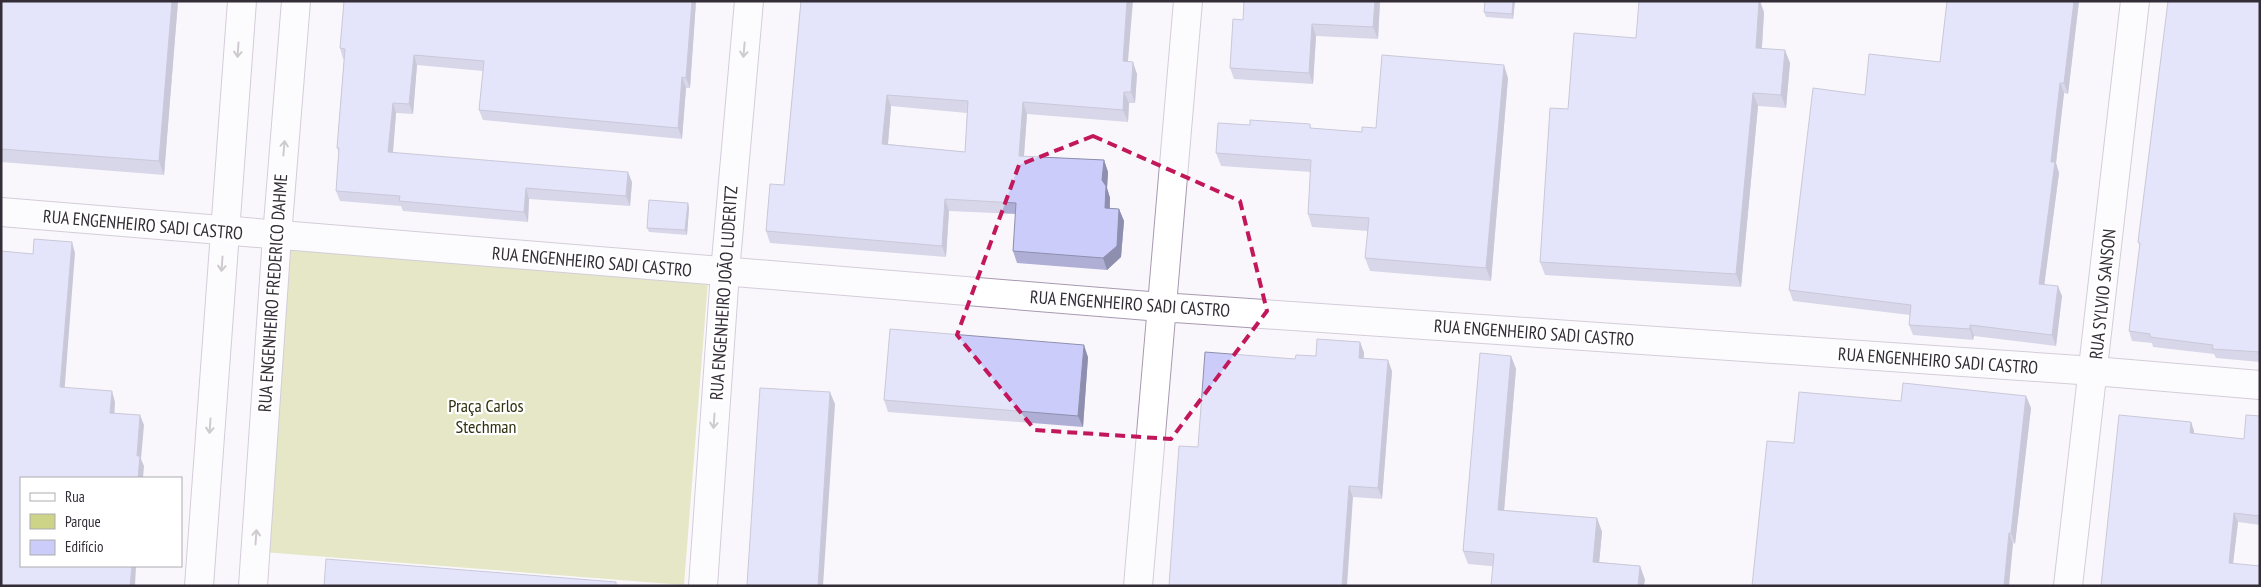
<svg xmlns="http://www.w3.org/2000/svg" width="2261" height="587" font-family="'PT Sans Narrow',sans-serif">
<rect width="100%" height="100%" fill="#faf7fc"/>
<path fill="#cdd387" d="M288,248L708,281L684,585L263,552Z"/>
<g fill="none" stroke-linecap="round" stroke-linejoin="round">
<defs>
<path id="street" d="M1,212L1161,307L2094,371L2260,385
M1138,586L1188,1
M2068,586L2135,1"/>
<path id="secondary" d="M199,586L242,1
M253,586L277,236L296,1
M703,586L725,272L749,1"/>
</defs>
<use href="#street" stroke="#a799b0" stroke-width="30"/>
<use href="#secondary" stroke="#a799b0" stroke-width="30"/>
<use href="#street" stroke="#fff" stroke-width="28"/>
<use href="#secondary" stroke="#fff" stroke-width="28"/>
</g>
<path fill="#afafd6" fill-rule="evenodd" d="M1,1H178L164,175L1,162Z
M696,1L690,88H686L682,139L483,120L479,110L483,71L417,65L413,114L396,113L393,153L632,182L630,206L529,199L528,222L403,211L401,206L340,201L336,191L339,153L337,148L344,59H343L340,48Z
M801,1L1128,62L1137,74L1135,103H1129L1128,122L1027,114L1024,156L1104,160L1108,172L1107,188L1110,198V209H1119L1124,221L1121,257L1107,270L1017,263L1013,251L1016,214L949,211L946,257L770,243L766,231L784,185ZM891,106L967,113L965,152L888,144Z
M1380,1L1378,39L1316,36L1313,84L1234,79L1230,68L1243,20Z
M1485,1H1515L1513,19L1486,17L1484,12Z
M1947,1H2079L2068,94L2064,93L2056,163L2059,173L2044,285L2062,296L2056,346L1974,336L1973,340L1913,335L1909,325L1910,315L1793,301L1789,290L1865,95L1940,62Z
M2260,1V362L2216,358L2214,354L2153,347L2152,343L2132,341L2129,331L2140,247L2138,242Z
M1764,12L1762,48L1790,63L1786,108L1758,106L1741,287L1545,275L1540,262L1568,109L1636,38Z
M1508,78L1491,281L1370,271L1365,258L1368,231L1312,227L1308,214L1311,172L1221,166L1216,153L1250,125L1310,124L1311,128L1362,132L1376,128Z
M688,203L689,208L687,235L649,232L647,228Z
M1360,342L1364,353L1363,358L1392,371L1382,499L1353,497L1295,359L1316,356Z
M1511,356L1516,369L1504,510L1597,518L1602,532L1599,562L1640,566L1645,580L1468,564L1463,551Z
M1088,357L1083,427L888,412L884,400Z
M2026,396L2031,408L2015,544L1794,443L1901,401Z
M2260,416V525L2238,522L2233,563L2101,586L2191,422L2194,431V434L2244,439Z"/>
<path fill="#8e8fae" d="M172,1H178L164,175L159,161Z
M692,1H696L690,88L686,78Z
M1127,1H1133L1127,73L1123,61Z
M1375,1H1380L1378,39L1373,27Z
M1513,1H1515L1513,19L1512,14Z
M1759,1H1760L1764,12L1761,61L1756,48Z
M2074,1H2079L2068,94L2064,83Z
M1312,24L1316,36L1313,84L1309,73Z
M1785,50L1790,63L1786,108L1781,95Z
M414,55L417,65L413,114L409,104Z
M1133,62L1137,74L1135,103L1131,92Z
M1504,65L1508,78L1491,281L1486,268Z
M682,77L686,88L682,139L678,128Z
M2060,83L2064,93L2056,163L2059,173L2043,295L2039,284L2051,162Z
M1124,92L1129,103L1128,122L1123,110Z
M1753,93L1758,106L1741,287L1736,274Z
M887,95L891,106L887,156L882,144Z
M1023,102L1027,114L1023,168L1019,156Z
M393,103L396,113L392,163L388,152Z
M1104,160L1108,172L1107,188L1110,198L1109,220L1105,208L1102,180Z
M628,172L632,182L630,206L626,196Z
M526,188L529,199L528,222L524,212Z
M945,199L949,211L946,257L942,246Z
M688,203L689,208L687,235L685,230Z
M1119,209L1124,221L1121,257L1107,270L1103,258Z
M72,242L75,253L64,397L60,387Z
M2058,286L2062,296L2056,346L2052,335Z
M1970,325L1974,336L1973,340L1970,329Z
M1360,342L1364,353L1363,369L1359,358Z
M1084,345L1088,357L1083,427L1078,416Z
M1511,356L1516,369L1503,523L1498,510Z
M1388,360L1392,371L1382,499L1378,488Z
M112,391L115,402L114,423L110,413Z
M830,392L835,404L823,586H818Z
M2026,396L2031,408L2015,544L2011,533Z
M140,415L144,425L141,459L144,466L143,478H138L137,456Z
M2191,422L2194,431L2193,442L2190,433Z
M1349,486L1353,497L1347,586H1342Z
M2234,513L2238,522L2232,572L2229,563Z
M1597,518L1602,532L1598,575L1593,562Z
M2009,533L2013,544L2009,586H2004Z
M132,566H136L135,586H130Z
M1640,566L1645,580L1644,586H1638Z"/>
<path fill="#cbccf9" stroke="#8e8fae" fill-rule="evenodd" d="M1,1H172L159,161L1,149Z
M344,1H692L686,78L682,77L678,128L479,110L484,61L414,55L409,104L393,103L388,152L628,172L626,196L526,188L524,212L399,201L400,196L336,191L339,148H337L345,49L340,48Z
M801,1H1127L1123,61L1133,62L1131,92H1124L1123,110L1023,102L1019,156L1104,160L1102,180L1106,186L1105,208L1119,209L1117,246L1103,258L1013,251L1016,203L945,199L942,246L766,231L770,184L784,185ZM887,95L968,101L965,152L882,144Z
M1244,1H1375L1373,27L1312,24L1309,73L1230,68L1233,19L1243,20Z
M1485,1H1513L1512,14L1484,12Z
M1639,1H1759L1756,48L1785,50L1781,95L1753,93L1736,274L1540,262L1550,108L1568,109L1574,33L1636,38Z
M1947,1H2074L2064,83H2060L2051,162H2055L2039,284L2058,286L2052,335L1970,325V329L1909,325L1911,305L1789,290L1813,88L1865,95L1869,54L1940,62Z
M2168,1H2260V352L2212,349L2213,345L2150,337V334L2129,331L2140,243L2138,242Z
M1382,55L1504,65L1486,268L1365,258L1369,218L1308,214L1311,160L1216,153L1218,123L1250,125V120L1310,124V128L1362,132V127L1376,128Z
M649,200L688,203L685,230L647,228Z
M34,239L72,242L60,387L112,391L110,413L140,415L137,456H140L138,478H21V566H132L130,586H1V251L33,254Z
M890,329L1084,345L1078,416L884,400Z
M1317,339L1360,342L1359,358L1388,360L1378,488L1349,486L1342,586H1169L1179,446L1198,447L1205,352L1295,359L1296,355L1316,356Z
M1480,353L1511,356L1498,510L1597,518L1593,562L1640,566L1638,586H1491L1494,554L1463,551Z
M1903,383L2026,396L2011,533H2009L2004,586H1752L1767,441L1794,443L1799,392L1901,401Z
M760,388L830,392L818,586H762L747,585Z
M2119,415L2191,422L2190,433L2244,439L2246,415L2260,416V516L2234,513L2229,563L2260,566V586H2101Z
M326,559L616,582V586H324Z"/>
<defs><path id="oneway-shaft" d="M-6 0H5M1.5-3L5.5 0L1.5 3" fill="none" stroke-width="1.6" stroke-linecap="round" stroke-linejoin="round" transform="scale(1.25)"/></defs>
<g stroke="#99969b">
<use href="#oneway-shaft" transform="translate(238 50) rotate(94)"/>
<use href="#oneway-shaft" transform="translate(744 50) rotate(95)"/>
<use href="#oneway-shaft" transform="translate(284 148) rotate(-85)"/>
<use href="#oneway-shaft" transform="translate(222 264) rotate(94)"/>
<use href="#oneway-shaft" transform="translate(714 421) rotate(94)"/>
<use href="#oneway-shaft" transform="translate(210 426) rotate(94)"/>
<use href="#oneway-shaft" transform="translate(256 537) rotate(-86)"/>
</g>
<path d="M0 0H2261V587H0ZM1093,136L1240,201L1267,311L1171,439L1035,430L957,335L1019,165Z" fill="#faf7fc" fill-opacity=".55" fill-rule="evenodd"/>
<path fill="none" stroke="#c2185b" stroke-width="4" stroke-dasharray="10 6" stroke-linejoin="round" d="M1093,136L1240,201L1267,311L1171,439L1035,430L957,335L1019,165Z"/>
<g text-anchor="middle" stroke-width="4.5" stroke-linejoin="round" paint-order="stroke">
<g font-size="18" fill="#332d37" stroke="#fff">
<text transform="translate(143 225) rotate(5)" y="6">RUA ENGENHEIRO SADI CASTRO</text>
<text transform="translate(592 262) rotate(5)" y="6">RUA ENGENHEIRO SADI CASTRO</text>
<text transform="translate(273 293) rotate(-86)" y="6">RUA ENGENHEIRO FREDERICO DAHME</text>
<text transform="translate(724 293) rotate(-86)" y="6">RUA ENGENHEIRO JOÃO LUDERITZ</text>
<text transform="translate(2103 294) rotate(-84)" y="6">RUA SYLVIO SANSON</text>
<text transform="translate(1130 304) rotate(4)" y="6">RUA ENGENHEIRO SADI CASTRO</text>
<text transform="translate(1534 333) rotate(4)" y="6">RUA ENGENHEIRO SADI CASTRO</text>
<text transform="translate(1938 361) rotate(4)" y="6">RUA ENGENHEIRO SADI CASTRO</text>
</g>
<g font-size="18" fill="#2f310e" stroke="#fff">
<text x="486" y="412">Praça Carlos<tspan x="486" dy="21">Stechman</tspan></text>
</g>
</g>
<rect width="2261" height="587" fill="none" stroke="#332d37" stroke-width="5"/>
<rect x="20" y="477" width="162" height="90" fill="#ffffff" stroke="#adabaf"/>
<rect x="30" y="493" width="25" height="8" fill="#ffffff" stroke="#adabaf"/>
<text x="65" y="502" font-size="15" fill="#332d37">Rua</text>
<rect x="30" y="514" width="25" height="15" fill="#cdd387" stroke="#adabaf"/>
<text x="65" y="527" font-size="15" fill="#332d37">Parque</text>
<rect x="30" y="540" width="25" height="15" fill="#cbccf9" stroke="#adabaf"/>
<text x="65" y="552" font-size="15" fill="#332d37">Edifício</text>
</svg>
